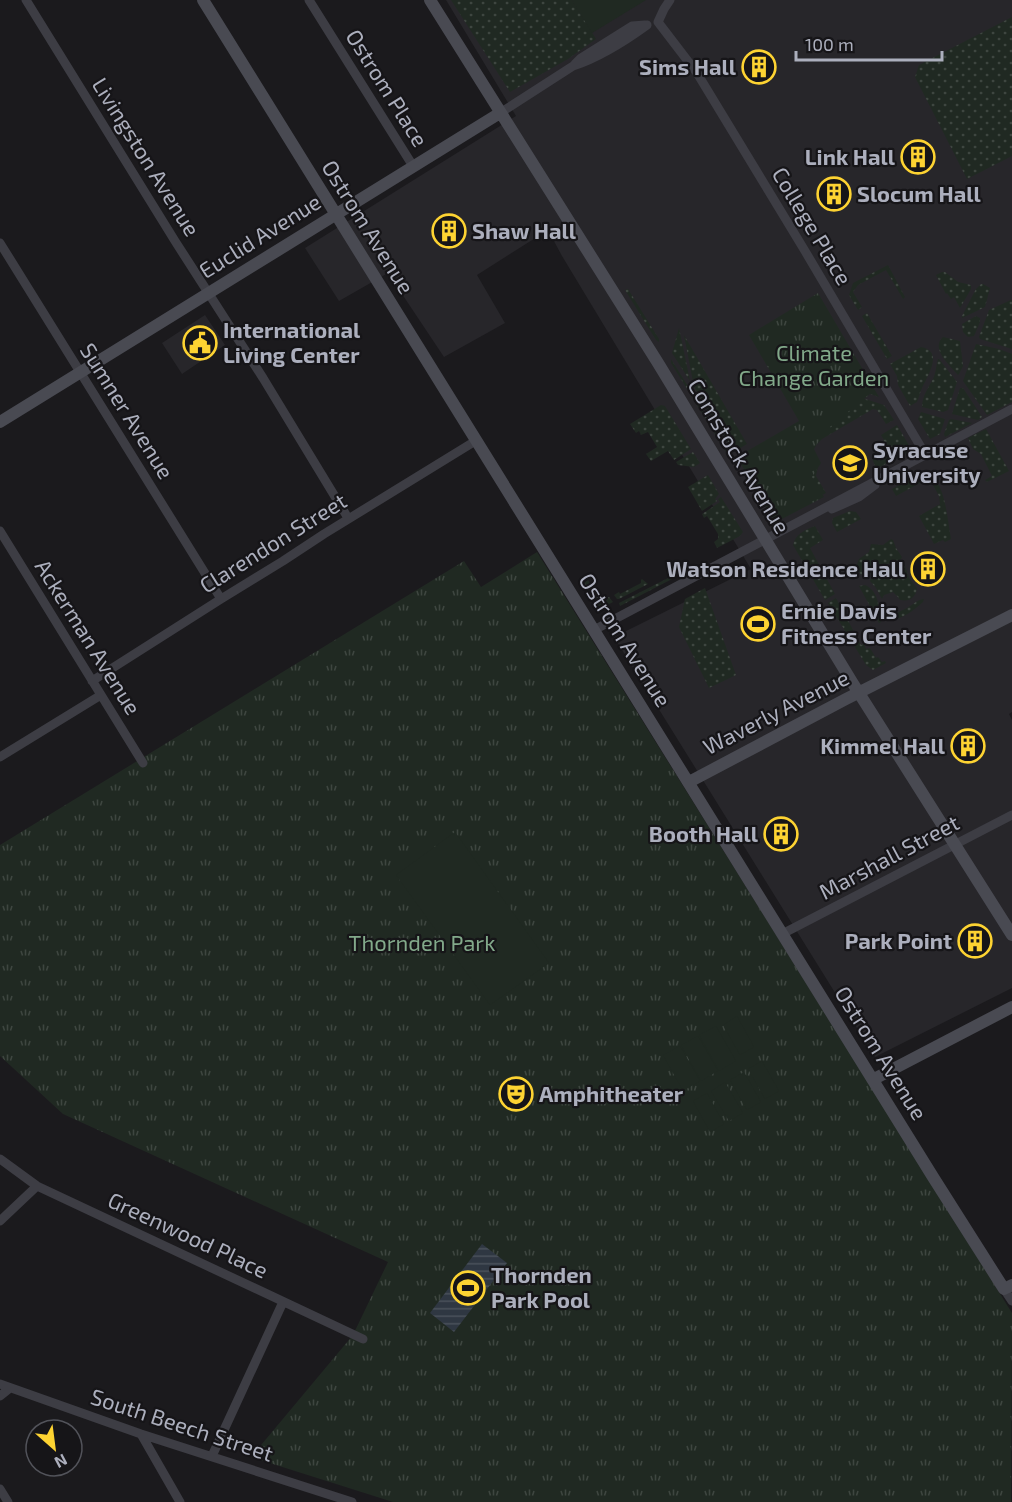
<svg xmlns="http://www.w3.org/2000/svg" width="1012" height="1502" font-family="'Exo 2',sans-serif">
<defs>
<pattern id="grass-dots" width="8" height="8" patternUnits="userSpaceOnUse" patternTransform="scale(1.5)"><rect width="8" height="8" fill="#202922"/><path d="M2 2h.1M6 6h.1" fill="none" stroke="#3e4640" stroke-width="1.8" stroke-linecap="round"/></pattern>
<pattern id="park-tufts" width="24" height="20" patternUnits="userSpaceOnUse" patternTransform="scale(1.5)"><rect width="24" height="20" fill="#202922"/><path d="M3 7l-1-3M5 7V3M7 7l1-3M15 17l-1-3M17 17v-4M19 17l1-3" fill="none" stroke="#3e4640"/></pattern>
<pattern id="water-rules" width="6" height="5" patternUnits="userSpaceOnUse" patternTransform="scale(1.5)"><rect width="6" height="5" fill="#2f3742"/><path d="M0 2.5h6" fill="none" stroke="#4a515b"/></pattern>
</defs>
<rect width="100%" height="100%" fill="#1b1a1d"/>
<path fill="#27262a" d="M446,0H1012V712L1009,714L1012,720V988L875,1057L614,637L751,569L562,256L548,230L477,275L505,323L444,357L388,273L339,301L305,248L516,116Z
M205,315L225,345L182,374L162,343Z"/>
<path fill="url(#grass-dots)" d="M451,0H572L596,39L568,59L510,92Z
M1012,17V156L967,179L915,77L919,65Z
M888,265L905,297L903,299L886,270L858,285L853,292L862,307L858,310L849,295L853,283Z
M942,272H945L958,282L971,285V289L960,308L954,297L951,299L947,293L946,294L936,275Z
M981,284H983L990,288L985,307L962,318V316L976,289Z
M628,289L659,339V342L656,340L625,290Z
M1011,300H1012V349L980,339L979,337L989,310Z
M867,313L892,356L887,359L862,316Z
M976,316L980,318V322L974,336L968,337L963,332L962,324Z
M679,328L690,381L672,353Z
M684,335L747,444L734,452L694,387Z
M943,337L960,341L963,366L959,374L958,375C950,365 930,349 943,337Z
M976,344L999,349L1012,354V402L987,415L963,381Z
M921,347C944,351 928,375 922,388C920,392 919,397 917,402L910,406L898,385L897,376L890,364Z
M671,359L730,454L728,455L671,363Z
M938,359H939L957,382L948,410L943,412L922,407C922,397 928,388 933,379C936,373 936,366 938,359Z
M960,388H963L982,417L978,420L952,414Z
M843,392L884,405L894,420L886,424L877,410L873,409L822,439L812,449L819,462L816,476L826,493L783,516L813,411Z
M661,405L665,406L691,449L674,460L668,451L651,461L646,454L657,447L648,432L641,435L639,431L636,433L630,424Z
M921,412L945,419L940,434L930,439L918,419Z
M951,419L972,423L945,437L944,434L949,420Z
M897,425L910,447L909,452L876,469L872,458L876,456L874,453L881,449L880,444L884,440L881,435Z
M986,429L1009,471L987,482L985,480L992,476L981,454L973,449L968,438Z
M693,452L700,463L694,467L678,465L676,462Z
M928,471C946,485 947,518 951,539L945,542L943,540L934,544L919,516L940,504L939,496L932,483L926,482L922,474Z
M708,475L719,494L715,499L717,501L702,511L688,487Z
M916,476L920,483L896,496L892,489Z
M721,497L743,532L740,536L717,548L714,542L718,539V534L707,516L704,518L702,514L720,502L718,499Z
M850,511L856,512L861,519L837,532L832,523L833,518Z
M815,526L823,540L810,548L835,594L825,600L793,545C795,534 805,530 815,526Z
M891,539L893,540L896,548L902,557L901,559L892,563L877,566L867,575H861L856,567L859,559L869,552L871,544L883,545Z
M904,563L909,578L917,588C916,598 909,602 900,600L898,597L893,592L884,595L882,599L876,588L870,581C877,566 891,568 904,563Z
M672,576L674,578L620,606L619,603Z
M642,579L648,584L619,599H617L614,595L619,592L620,594L641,583V580Z
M588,580L602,602L609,597L613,602L602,608L597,606L584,583Z
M865,585C879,591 879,608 881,622L879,623L859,586Z
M705,588L736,675L709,688L679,627L685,599Z
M836,598L861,645L864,644L866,649L870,648L876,658L878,657L882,662L885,661L886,663L873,670L866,665L828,603Z
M924,599L923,602C913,611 900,622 885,619C892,614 898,613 905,609C912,606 916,600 924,599Z"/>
<path fill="url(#park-tufts)" d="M818,293L879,397L870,394L823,434L814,449L821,463L812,477L824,497L778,521L774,520L769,513L737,457L799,421L749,335Z
M537,552L1012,1313L1011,1502H393L251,1457L353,1335L388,1262L63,1114L0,1056V845L464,561L481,587Z"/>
<path fill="#202922" d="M572,0H646L592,33Z
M455,832L549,963L490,1005L396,875Z
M737,1016L754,1047L740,1055L723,1025Z
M716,1026L736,1061L719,1071L699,1035Z
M698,1036L718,1071L701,1081L681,1045Z
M680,1046L700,1081L683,1091L663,1055Z
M762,1061L779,1091L765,1099L748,1069Z
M744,1072L761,1102L747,1110L730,1080Z
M725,1082L743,1113L729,1121L711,1091Z
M707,1093L724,1124L710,1132L693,1101Z"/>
<path fill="url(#water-rules)" d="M482,1244L507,1263L454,1332L430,1313Z"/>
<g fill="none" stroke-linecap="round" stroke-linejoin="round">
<path stroke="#3d3d44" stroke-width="9" d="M26,0L175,241L263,378L348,518
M309,0L413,166
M658,22L697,73L805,251L925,454
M658,22L664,9L670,0
M575,64L581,58L632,26L645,25
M500,113L573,66C600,57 625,41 647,25
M0,243L221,599
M832,509L859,497L875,485
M0,531L143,763
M594,630L1012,409
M92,681L221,599L283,561L324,534L477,440
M0,757L101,695
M784,933L1012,815
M0,1159L37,1186L363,1339
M0,1221L37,1186
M1004,1289L1012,1301
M0,1384L141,1434L352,1502
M0,1396L10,1388
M141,1434L180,1502
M212,1456L283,1302
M0,1489L8,1502"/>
<path stroke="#494a52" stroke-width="12" d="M203,0L933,1177L1004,1289L1012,1285
M430,0L658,363L852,682L1012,935
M0,422L500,113
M689,782L846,699L1012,615
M874,1079L1012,1007"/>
</g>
<defs>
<symbol id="building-ring" viewBox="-11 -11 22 22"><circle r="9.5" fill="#161518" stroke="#fdd332" stroke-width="1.5"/><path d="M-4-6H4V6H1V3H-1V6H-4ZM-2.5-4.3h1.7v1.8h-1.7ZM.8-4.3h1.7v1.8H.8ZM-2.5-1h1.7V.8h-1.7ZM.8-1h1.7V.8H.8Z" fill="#fdd332"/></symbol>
<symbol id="civic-ring" viewBox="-11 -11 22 22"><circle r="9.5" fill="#161518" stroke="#fdd332" stroke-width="1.5"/><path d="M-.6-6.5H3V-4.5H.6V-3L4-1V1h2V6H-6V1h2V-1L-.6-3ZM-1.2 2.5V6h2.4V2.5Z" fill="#fdd332"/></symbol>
<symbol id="university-ring" viewBox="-11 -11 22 22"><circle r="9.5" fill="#161518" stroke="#fdd332" stroke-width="1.5"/><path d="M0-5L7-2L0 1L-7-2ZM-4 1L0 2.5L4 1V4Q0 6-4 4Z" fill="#fdd332"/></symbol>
<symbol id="stadium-ring" viewBox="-11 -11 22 22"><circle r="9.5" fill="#161518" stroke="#fdd332" stroke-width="1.5"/><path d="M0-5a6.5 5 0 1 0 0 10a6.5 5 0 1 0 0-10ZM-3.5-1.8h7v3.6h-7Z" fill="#fdd332"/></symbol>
<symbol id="theatre-ring" viewBox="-11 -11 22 22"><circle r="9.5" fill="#161518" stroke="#fdd332" stroke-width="1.5"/><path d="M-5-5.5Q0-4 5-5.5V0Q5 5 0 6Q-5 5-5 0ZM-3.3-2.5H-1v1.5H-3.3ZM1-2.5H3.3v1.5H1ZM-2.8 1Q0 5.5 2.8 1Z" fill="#fdd332"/></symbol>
</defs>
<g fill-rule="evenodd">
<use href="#building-ring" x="740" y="48" width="38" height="38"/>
<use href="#building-ring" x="899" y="138" width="38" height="38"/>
<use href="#building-ring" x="815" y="175" width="38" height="38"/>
<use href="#building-ring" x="430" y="212" width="38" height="38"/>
<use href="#civic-ring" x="181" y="324" width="38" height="38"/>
<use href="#university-ring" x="831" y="444" width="38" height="38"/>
<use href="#building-ring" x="909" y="550" width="38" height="38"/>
<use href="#stadium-ring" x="739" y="605" width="38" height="38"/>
<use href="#building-ring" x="949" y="727" width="38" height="38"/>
<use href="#building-ring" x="762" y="815" width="38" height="38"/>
<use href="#building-ring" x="956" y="922" width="38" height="38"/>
<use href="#theatre-ring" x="497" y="1075" width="38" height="38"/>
<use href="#stadium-ring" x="449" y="1269" width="38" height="38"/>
</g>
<g text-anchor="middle" stroke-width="4.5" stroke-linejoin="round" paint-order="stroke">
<g font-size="22" font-weight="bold" fill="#acafbd" stroke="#161518" text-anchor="start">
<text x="736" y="75" text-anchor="end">Sims Hall</text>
<text x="895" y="165" text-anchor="end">Link Hall</text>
<text x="857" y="202">Slocum Hall</text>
<text x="472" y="239">Shaw Hall</text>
<text x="223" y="338">International<tspan x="223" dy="25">Living Center</tspan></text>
<text x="873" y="458">Syracuse<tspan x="873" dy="25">University</tspan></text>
<text x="905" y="577" text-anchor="end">Watson Residence Hall</text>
<text x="781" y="619">Ernie Davis<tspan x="781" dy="25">Fitness Center</tspan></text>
<text x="945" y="754" text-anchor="end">Kimmel Hall</text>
<text x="758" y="842" text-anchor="end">Booth Hall</text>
<text x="952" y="949" text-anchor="end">Park Point</text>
<text x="539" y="1102">Amphitheater</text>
<text x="491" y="1283">Thornden<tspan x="491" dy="25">Park Pool</tspan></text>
</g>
<g font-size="22" fill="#acafbd" stroke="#161518">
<text transform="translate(387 88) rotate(58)" y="8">Ostrom Place</text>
<text transform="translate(146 157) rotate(58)" y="8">Livingston Avenue</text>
<text transform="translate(812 226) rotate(59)" y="8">College Place</text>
<text transform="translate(368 227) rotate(58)" y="8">Ostrom Avenue</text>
<text transform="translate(260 236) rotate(-32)" y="8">Euclid Avenue</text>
<text transform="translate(127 411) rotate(58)" y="8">Sumner Avenue</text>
<text transform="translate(739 456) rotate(59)" y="8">Comstock Avenue</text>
<text transform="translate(273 543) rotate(-32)" y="8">Clarendon Street</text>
<text transform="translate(88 637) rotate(58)" y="8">Ackerman Avenue</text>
<text transform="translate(625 640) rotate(58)" y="8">Ostrom Avenue</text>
<text transform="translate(776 712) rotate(-27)" y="8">Waverly Avenue</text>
<text transform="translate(889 857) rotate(-28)" y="8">Marshall Street</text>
<text transform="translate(881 1053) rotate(58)" y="8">Ostrom Avenue</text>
<text transform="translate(188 1235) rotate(25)" y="8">Greenwood Place</text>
<text transform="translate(182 1425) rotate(18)" y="8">South Beech Street</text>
</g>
<g font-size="22" fill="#82a98a" stroke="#161518">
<text x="814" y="361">Climate<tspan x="814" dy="25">Change Garden</tspan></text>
<text x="422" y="951">Thornden Park</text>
</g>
</g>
<g transform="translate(54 1448) rotate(152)"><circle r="28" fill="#161518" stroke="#52535a" stroke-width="1.5"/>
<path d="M0-4.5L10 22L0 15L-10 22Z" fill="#fdd332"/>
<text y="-9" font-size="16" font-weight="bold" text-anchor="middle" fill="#acafbd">N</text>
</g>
<path d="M796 51v9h146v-9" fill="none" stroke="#acafbd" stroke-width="3"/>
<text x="805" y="51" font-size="18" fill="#acafbd" stroke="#161518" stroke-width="4.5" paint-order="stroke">100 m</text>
</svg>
